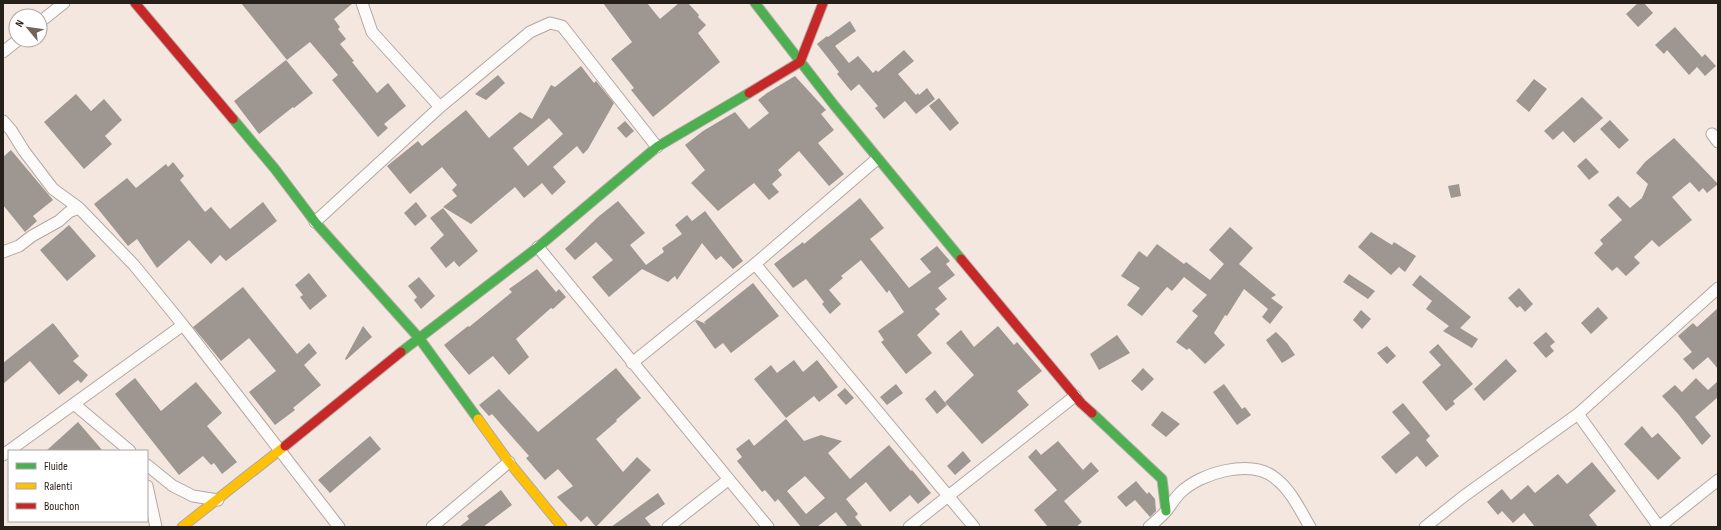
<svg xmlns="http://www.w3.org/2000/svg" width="1721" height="530" font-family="'Sofia Sans Condensed',sans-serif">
<rect width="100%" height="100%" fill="#f3e7e0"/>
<path fill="#9e9690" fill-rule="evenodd" d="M241,3H353L334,19L340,27L338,29L346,39L340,44L354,61L352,62L377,93L388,83L406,106L384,124L388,128L378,137L332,80L338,75L310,42L287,60Z
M603,3H647L660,19L679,3H688L699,15L698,17L706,25L698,33L720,62L653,117L631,90L634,88L611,59L632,42Z
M1638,3H1644L1653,13L1638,27L1626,14Z
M850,21L856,31L835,46L849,63L858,56L873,73L876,70L878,72L904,50L914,61L898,74L916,95L918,93L919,95L927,88L935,99L916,114L905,101L884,119L875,108L878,106L859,84L851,91L837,74L839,72L817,44L827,36L828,37Z
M1675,27L1702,57L1705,54L1716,66L1705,76L1697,67L1689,75L1667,50L1664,54L1655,45Z
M286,60L313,93L294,108L293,107L259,134L234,101Z
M581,66L594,83L596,81L614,103L588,149L583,154L577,146L553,167L566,182L552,195L542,183L524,198L515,187L471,224L443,207L457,196L452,190L457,185L442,167L410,194L387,166L418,141L422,146L466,110L489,138L520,112L532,119L551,85L555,87ZM549,118L563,134L528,166L513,148Z
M498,75L505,83L486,100L475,94Z
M795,76L826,110L821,114L834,130L818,143L844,174L829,186L799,151L778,170L782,175L772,184L779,192L769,200L754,183L718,211L691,183L705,170L685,145L703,131L735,112L749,129L769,113L758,100L767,93Z
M1534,79L1547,89L1529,112L1516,101Z
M76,94L91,111L104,99L122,120L105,136L112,144L84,169L44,122Z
M1582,97L1603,118L1574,143L1563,131L1553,140L1544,131Z
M939,98L959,123L950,131L929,106Z
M1610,120L1629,140L1619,149L1600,129Z
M625,121L634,131L626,138L617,128Z
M1674,138L1718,184L1707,193L1703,188L1699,192L1690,182L1672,197L1692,220L1659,247L1652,240L1634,257L1640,263L1626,276L1617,267L1612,271L1594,253L1603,244L1600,240L1622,220L1608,205L1618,196L1630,208L1642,198L1648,184L1636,173L1645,162Z
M11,150L53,200L33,216L37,221L25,232L3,205V157Z
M1586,158L1599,172L1589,180L1577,166Z
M173,162L184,176L180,180L205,212L211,207L230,229L263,202L277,221L226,261L220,255L211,264L189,240L157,268L137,239L128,246L94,204L127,178L136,188L166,164L168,167Z
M1459,184L1461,196L1451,198L1448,186Z
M860,198L884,228L870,239L909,288L931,272L920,259L937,246L950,261L946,264L955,275L938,288L947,299L935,309L940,314L917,335L932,353L906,374L881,342L884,340L878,331L904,312L889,290L887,293L861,260L841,276L843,278L829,290L841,304L830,314L822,304L824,302L806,279L793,288L774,264L803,242L804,244Z
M618,201L645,233L630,245L646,265L664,252L662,248L682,234L675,225L687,215L692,221L705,211L743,261L733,269L721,256L716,260L702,243L677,280L675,276L668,282L642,269L609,297L592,277L613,260L596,242L575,260L565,249L598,217Z
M416,202L427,216L415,226L404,213Z
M443,208L478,251L459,267L454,261L446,268L430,248L444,235L430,218Z
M69,225L96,256L67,281L40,250Z
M1230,227L1253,248L1239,264L1276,295L1271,298L1283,307L1270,324L1262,317L1268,309L1244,289L1227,316L1225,315L1214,333L1225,345L1205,364L1189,348L1187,350L1176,342L1198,316L1192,311L1207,295L1184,277L1172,291L1167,287L1142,316L1127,305L1140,288L1121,276L1139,251L1147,257L1157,244L1184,264L1186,262L1210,280L1224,264L1209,250Z
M1371,232L1392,245L1394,242L1416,256L1405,272L1399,267L1391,275L1358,247Z
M537,269L556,292L559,289L566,297L553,309L551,308L516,339L529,357L509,375L493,356L469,375L444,345L468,326L469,327L512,292L509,289Z
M309,273L327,296L310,310L300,297L303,295L295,285Z
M1349,274L1375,291L1368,299L1343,282Z
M1420,275L1471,317L1460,328L1478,339L1472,348L1443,331L1449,326L1426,309L1432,301L1412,285Z
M419,277L435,296L421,309L414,300L417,297L408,286Z
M753,283L779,316L731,353L723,343L715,349L695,321L697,320L706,324L704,322Z
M243,287L297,354L309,343L317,353L304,365L321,385L293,408L295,410L275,425L249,392L276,371L249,338L221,361L193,327Z
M1519,288L1533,304L1525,312L1520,306L1517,308L1508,298Z
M1598,307L1608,318L1591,334L1581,323Z
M1718,308V369L1708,357L1693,370L1683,359L1692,352L1678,336L1693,323L1697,327Z
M1361,310L1371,319L1362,329L1353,320Z
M53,323L79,356L73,361L88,375L81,383L78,380L59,395L30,361L3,384V363Z
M363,326L372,337L346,360L345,359Z
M998,326L1014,345L1017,342L1042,371L1017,391L1029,405L982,444L945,402L974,375L946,343L961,330L974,347Z
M1276,332L1287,343L1295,355L1282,363L1266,340Z
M1546,332L1555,342L1550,346L1554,351L1546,358L1533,343Z
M1117,335L1130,353L1099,370L1090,354Z
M1438,344L1473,384L1453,401L1455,404L1446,411L1422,382L1441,365L1429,352Z
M1387,346L1396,356L1387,364L1377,353Z
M1506,359L1517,371L1484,401L1474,389Z
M794,360L803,372L817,360L838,387L819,402L814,396L786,418L754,379L771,365L777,373Z
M616,368L641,398L616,420L617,421L596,439L623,472L637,457L651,470L596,527L587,516L581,522L557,497L573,486L558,469L545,480L526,458L529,456L492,414L489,416L479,405L499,389L538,432Z
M1143,368L1154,379L1142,391L1131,381Z
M135,378L161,411L196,382L222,413L207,426L237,462L222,474L214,463L211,465L203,456L179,475L115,394Z
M1696,378L1708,390L1718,381V397L1695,417L1711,436L1702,445L1679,415L1662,396L1675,385L1682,392Z
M896,384L903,393L887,405L880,397Z
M1224,384L1242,409L1245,407L1251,415L1237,425L1213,392Z
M845,388L854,398L846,405L837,395Z
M935,390L947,405L937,414L925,399Z
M1403,403L1430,436L1426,440L1439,456L1426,467L1417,456L1396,474L1381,457L1410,433L1392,412Z
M1162,411L1180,424L1166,437L1151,425Z
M786,419L804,441L821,435L842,441L828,453L850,479L889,445L911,471L912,470L931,493L918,504L910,495L890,512L866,482L846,499L858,514L855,517L863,527H848L836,512L817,527H801L778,499L775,502L765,490L762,492L737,461L742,457L736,449L749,439L754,446ZM805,476L825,498L806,514L787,491Z
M78,422L103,451H46Z
M1642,426L1652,438L1658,433L1681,458L1658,480L1624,444Z
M370,436L381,449L330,493L318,480Z
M1058,441L1083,470L1091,462L1099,471L1064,501L1082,522L1076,527H1048L1034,510L1057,490L1028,457L1036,449L1041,455Z
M963,451L971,461L955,475L947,466Z
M1592,462L1616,491L1589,515L1598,527H1535L1524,513L1513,523L1502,511L1498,515L1487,502L1502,489L1511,500L1528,485L1535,493L1558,474L1567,484Z
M1136,481L1147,494L1149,492L1155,499L1156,511L1150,517L1135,500L1126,507L1117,497Z
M501,490L512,505L483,527H459L469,519L467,516Z
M658,493L665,504L645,518L652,527H611Z"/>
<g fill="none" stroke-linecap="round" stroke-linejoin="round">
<defs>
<path id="street" d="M362,3L372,32L440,107
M40,22L64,3
M3,52L18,40
M3,121L11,130L24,151L53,189L79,208L134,265L183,325L339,527
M1712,134L1718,142
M315,222L440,107L530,32L550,23L562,26L657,147
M538,247L768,527
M3,252L19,246L32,236L59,221L69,212L79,208
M755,264L974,527
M632,363L755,264L877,159
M74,404L130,451
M1578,414L1659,527L1718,480
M3,455L183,325
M147,465L173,486L193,496L218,500
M147,486L156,527
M432,527L509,462
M668,527L728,480
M909,527L1075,396
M1149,527C1155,522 1162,516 1167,510C1171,505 1175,498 1180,493C1200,473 1251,458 1275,478C1291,490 1300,510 1310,527
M1425,527L1464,496L1578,414L1718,288"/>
<path id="fast" d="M755,3L834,105L961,259
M233,119L275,169L315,222L419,338L478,419
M401,352L538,247L657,147L749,93
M1092,413L1162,479L1166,511"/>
<path id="slow" d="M478,419L509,462L562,527
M182,527L285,446"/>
<path id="jam" d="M135,3L233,119
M749,93L800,62L823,3
M961,259L1081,403L1092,413
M285,446L401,352"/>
</defs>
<use href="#street" stroke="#b2a8a3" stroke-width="13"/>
<use href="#fast" stroke="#b2a8a3" stroke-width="11"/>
<use href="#slow" stroke="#b2a8a3" stroke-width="11"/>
<use href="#jam" stroke="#b2a8a3" stroke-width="11"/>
<use href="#street" stroke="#fdfbfa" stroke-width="11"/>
<use href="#fast" stroke="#4caf50" stroke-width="9"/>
<use href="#slow" stroke="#ffc107" stroke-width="9"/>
<use href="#jam" stroke="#c62828" stroke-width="9"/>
</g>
<rect width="1721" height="530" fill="none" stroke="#271f1a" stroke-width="8"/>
<rect x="8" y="450" width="140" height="72" fill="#ffffff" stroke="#a9a5a3"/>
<rect x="16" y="463" width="20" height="6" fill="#4caf50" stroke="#a9a5a3"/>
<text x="44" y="470" font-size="12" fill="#271f1a">Fluide</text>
<rect x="16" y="483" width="20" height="6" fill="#ffc107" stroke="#a9a5a3"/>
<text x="44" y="490" font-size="12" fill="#271f1a">Ralenti</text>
<rect x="16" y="503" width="20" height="6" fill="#c62828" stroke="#a9a5a3"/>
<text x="44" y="510" font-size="12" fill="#271f1a">Bouchon</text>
<g transform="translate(28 28) rotate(299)"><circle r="19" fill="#ffffff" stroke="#a9a5a3"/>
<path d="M0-3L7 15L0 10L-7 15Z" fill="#6e655f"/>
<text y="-6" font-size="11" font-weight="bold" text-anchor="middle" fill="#271f1a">N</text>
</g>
</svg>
